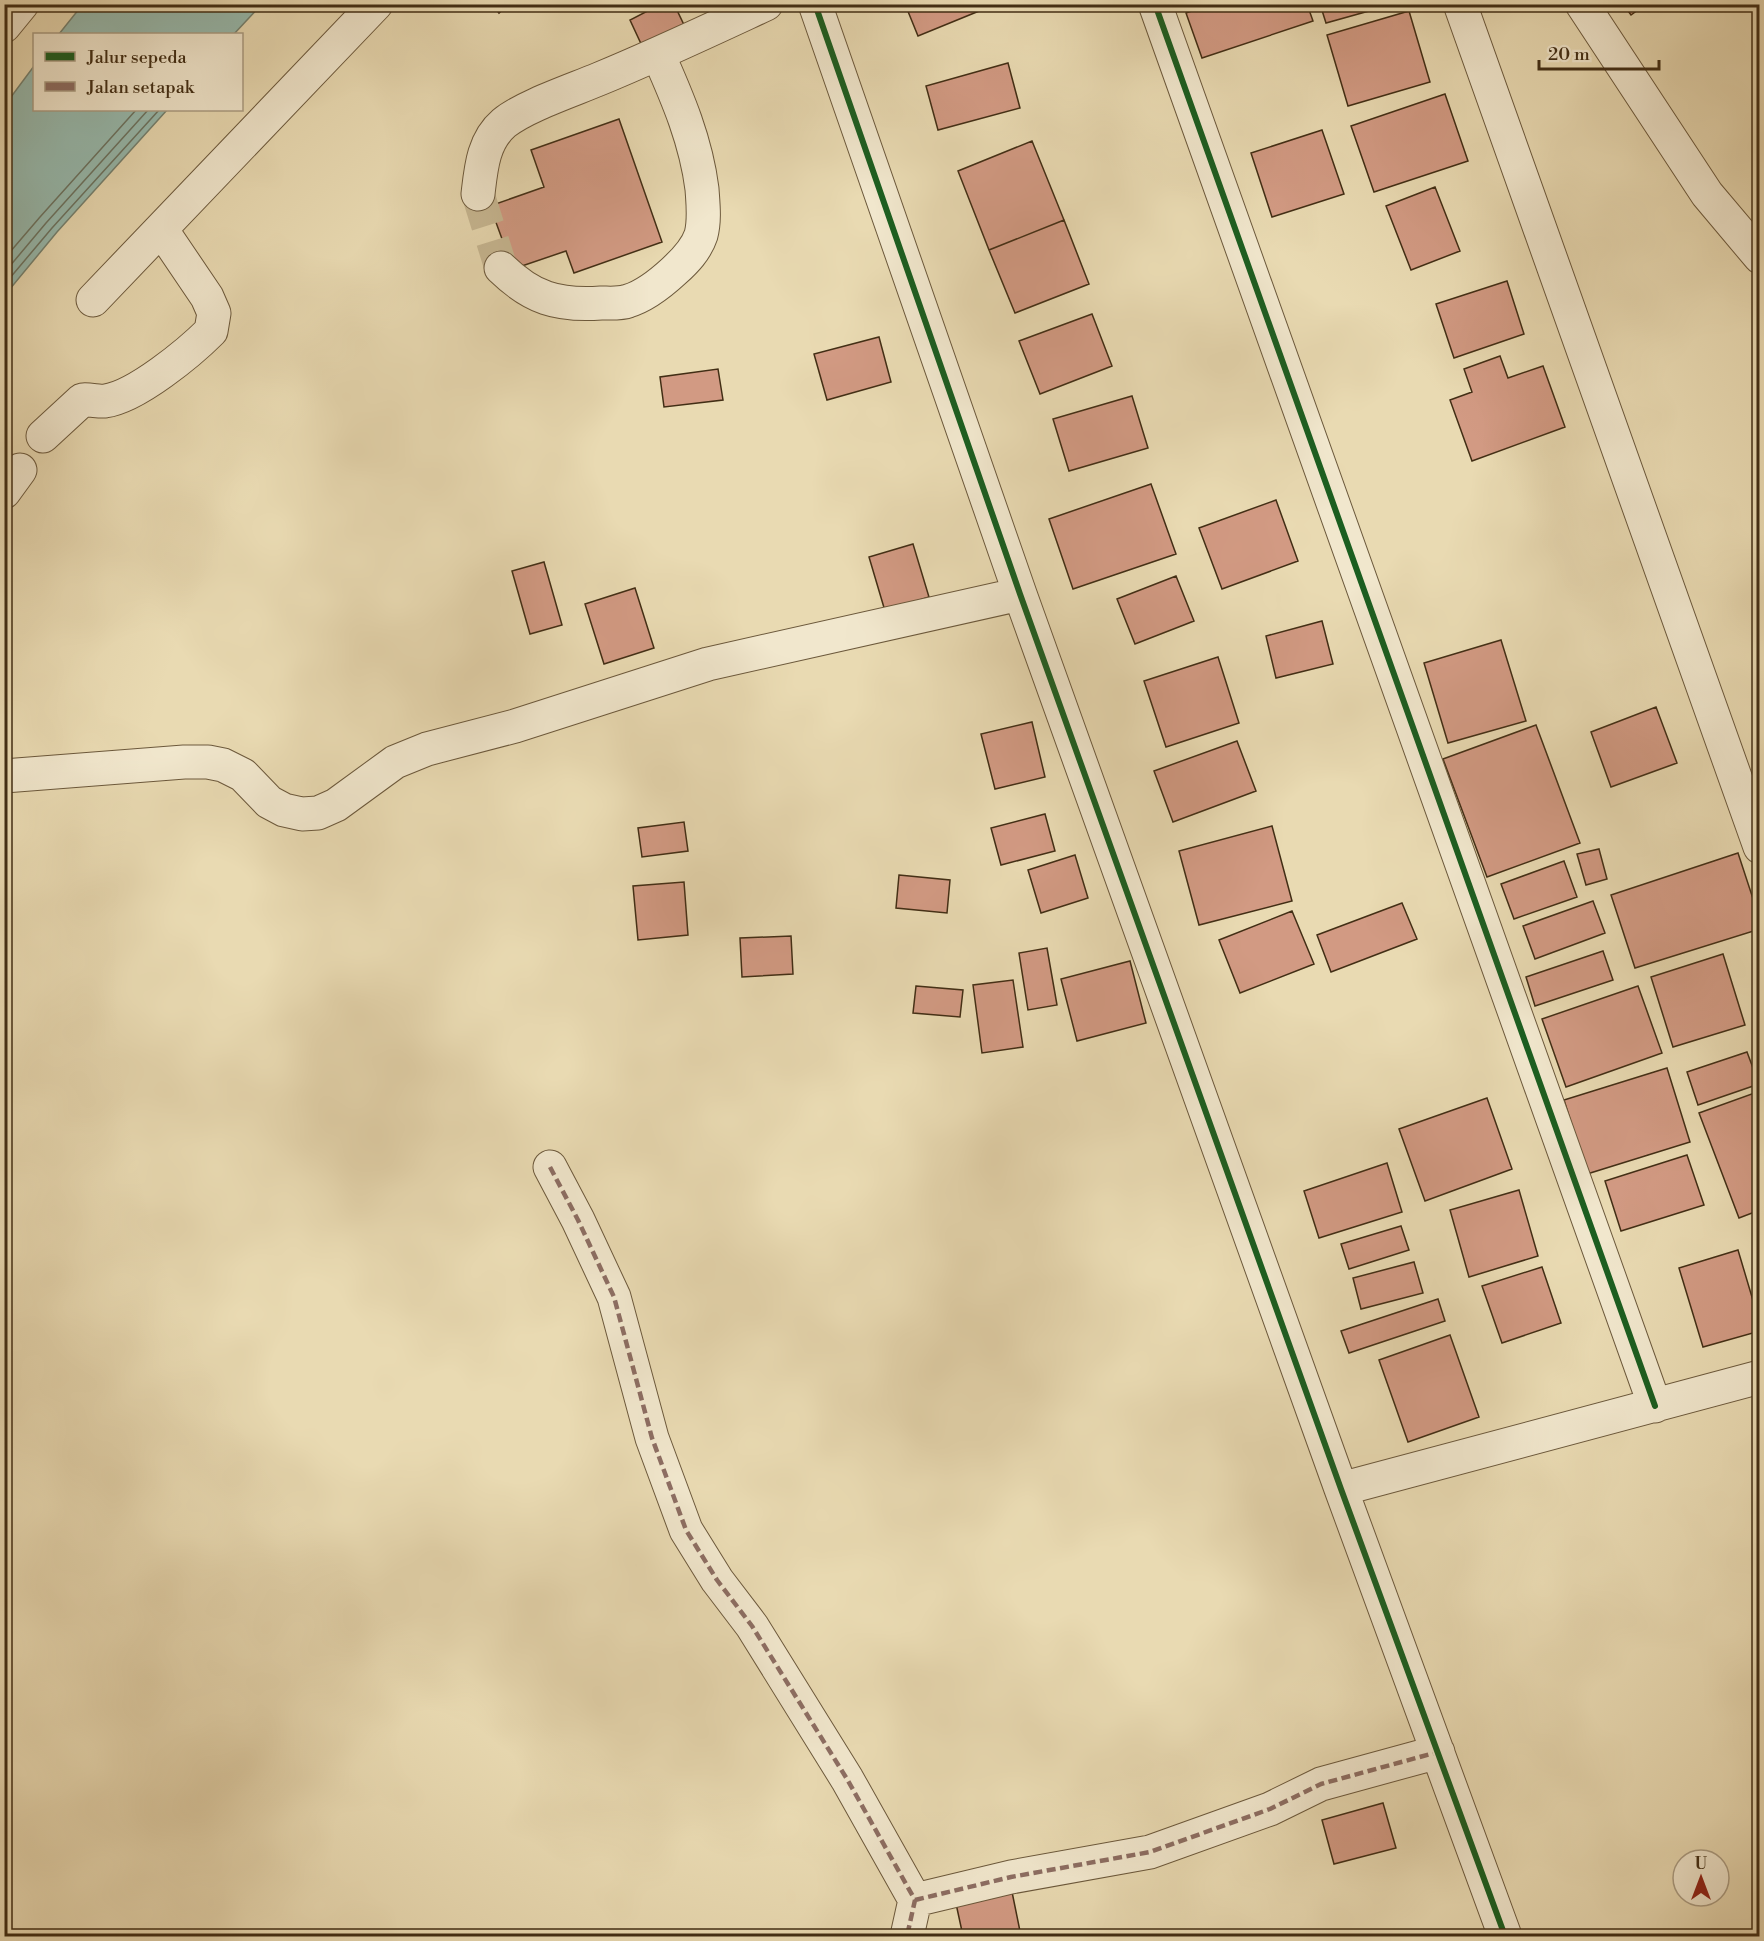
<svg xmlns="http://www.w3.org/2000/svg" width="1764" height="1941" font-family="'Libre Bodoni',serif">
<rect width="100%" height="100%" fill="#e9dab2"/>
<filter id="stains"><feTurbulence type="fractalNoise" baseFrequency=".00333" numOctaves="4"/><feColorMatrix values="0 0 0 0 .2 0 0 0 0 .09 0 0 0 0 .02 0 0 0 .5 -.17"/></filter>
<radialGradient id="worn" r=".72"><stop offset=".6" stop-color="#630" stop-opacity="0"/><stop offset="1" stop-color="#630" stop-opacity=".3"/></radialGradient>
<path fill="#97baae" stroke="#758271" stroke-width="1.5" d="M83,4H261V5L234,34H59Z
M34,66V110H167L57,232L5,295V105Z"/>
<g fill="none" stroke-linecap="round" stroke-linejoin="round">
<path stroke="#6c7462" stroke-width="1.5" d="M4,259L40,217L136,110
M4,273L46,223L148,110
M4,285L52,228L159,110"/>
</g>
<path fill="#d29a83" stroke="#422e15" stroke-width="1.5" d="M492,4H508L499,13Z
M661,4H674L685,27L643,48L630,20Z
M905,4H982L984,9L918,36Z
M1211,4H1307L1313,21L1202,58L1186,13Z
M1320,4H1394L1326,23Z
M1623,4H1646L1631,15Z
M1409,11L1430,82L1348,106L1327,35Z
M1008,63L1020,108L938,130L926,86Z
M1445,94L1468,161L1374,192L1351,126Z
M619,119L662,242L574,273L566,251L513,269L490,206L544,187L531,150Z
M1322,130L1344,194L1272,217L1251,153Z
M1032,141L1064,220L989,250L958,171Z
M1435,187L1460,251L1411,270L1386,206Z
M1064,220L1089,284L1015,313L989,250Z
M1507,281L1524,334L1454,358L1436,304Z
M1092,314L1112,366L1040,394L1019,341Z
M879,337L891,382L827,400L814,354Z
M1500,356L1508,378L1543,366L1565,427L1472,461L1450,400L1472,392L1464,369Z
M718,369L723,400L664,407L660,377Z
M1132,396L1148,448L1069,471L1053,419Z
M1151,484L1176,554L1073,589L1049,519Z
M1276,500L1298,561L1222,589L1199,528Z
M913,544L929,597L885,611L869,557Z
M544,562L562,625L530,634L512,571Z
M1176,576L1194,621L1135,644L1117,599Z
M635,588L654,648L604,664L585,604Z
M1322,621L1333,664L1276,678L1266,636Z
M1501,640L1526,721L1448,743L1424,663Z
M1218,657L1239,723L1166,747L1144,681Z
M1656,707L1677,763L1611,787L1591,732Z
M1032,722L1045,777L995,789L981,734Z
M1536,725L1580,843L1487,877L1443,759Z
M1237,741L1256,791L1173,822L1154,771Z
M1045,814L1055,851L1001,865L991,828Z
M684,822L688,851L642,857L638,828Z
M1272,826L1292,901L1199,925L1179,851Z
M1599,849L1607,879L1586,885L1577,854Z
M1738,853L1760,920V929L1635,968L1611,895Z
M1075,855L1088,898L1041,913L1028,870Z
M1564,861L1577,897L1514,919L1501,884Z
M899,875L950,880L947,913L896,908Z
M684,882L688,935L638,940L633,886Z
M1593,901L1605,933L1535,959L1523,926Z
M1402,903L1417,939L1331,972L1317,935Z
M1292,911L1314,964L1240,993L1219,940Z
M791,936L793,974L742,977L740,938Z
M1047,948L1057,1005L1028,1010L1019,953Z
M1603,951L1613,980L1535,1006L1526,977Z
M1723,954L1745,1025L1673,1047L1651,977Z
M1130,961L1146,1023L1077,1041L1061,979Z
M1013,980L1023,1047L982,1053L973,985Z
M916,986L963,990L960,1017L913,1013Z
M1638,986L1662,1053L1566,1087L1542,1019Z
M1747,1052L1759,1084L1698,1105L1687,1072Z
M1667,1068L1690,1142L1587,1174L1564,1100Z
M1760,1091V1210L1739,1218L1699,1113Z
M1487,1098L1512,1169L1425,1201L1399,1129Z
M1687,1155L1704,1205L1621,1231L1605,1181Z
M1387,1163L1402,1212L1319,1238L1304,1191Z
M1519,1190L1538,1256L1469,1277L1450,1210Z
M1401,1226L1409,1250L1349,1269L1341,1244Z
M1738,1250L1760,1324V1331L1703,1347L1679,1268Z
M1414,1262L1423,1293L1361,1309L1353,1278Z
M1542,1267L1561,1323L1502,1343L1482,1286Z
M1438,1299L1445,1321L1349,1353L1341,1331Z
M1450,1335L1479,1417L1408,1442L1379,1360Z
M1383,1803L1396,1848L1334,1864L1322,1820Z
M1011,1887L1021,1936H963L955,1899Z"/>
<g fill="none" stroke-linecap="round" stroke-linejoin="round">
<path stroke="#c8b893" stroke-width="33" stroke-dasharray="33 16" stroke-linecap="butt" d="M478,194L501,268"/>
<defs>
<path id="minor" d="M815,4L1020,594L1341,1489L1505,1936
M1155,4L1655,1406
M1460,4L1760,847
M1582,4L1707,194L1760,257
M4,26L22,4
M478,194C481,168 483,141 504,123C525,106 573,90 599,79C655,56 710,30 766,4
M501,268C532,298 557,306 601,303C609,303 620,304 628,301C645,296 661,283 674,271C685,261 696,250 701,235C705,220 703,204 702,189C696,141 678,99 658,54
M93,300L376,4
M43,436L82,400C89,399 100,402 105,401C136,397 190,352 211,331L214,313L207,297L161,229
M4,492L20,470
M4,776L184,762H208L223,765L243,775L269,802L284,810L302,814L318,813L336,805L395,762L427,749L515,726L708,664L1020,594
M550,1167L578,1220L614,1297L652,1438L686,1530L717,1580L752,1626L847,1779L915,1900L907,1936
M1341,1489L1760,1377
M915,1900L1011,1877L1150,1852L1270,1809L1321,1784L1438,1752"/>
</defs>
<use href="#minor" stroke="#6c593c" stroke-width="35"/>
<use href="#minor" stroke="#f1e7cd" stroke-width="33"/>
<path stroke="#8d6e63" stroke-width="4.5" stroke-dasharray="9 4.5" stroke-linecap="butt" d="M550,1167L578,1220L614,1297L652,1438L686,1530L717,1580L752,1626L847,1779L915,1900L907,1936
M915,1900L1011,1877L1150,1852L1270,1809L1321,1784L1438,1752"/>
<defs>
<path id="cycleway" d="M815,4L1020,594L1341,1489L1505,1936
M1155,4L1655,1406"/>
</defs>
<use href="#cycleway" stroke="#f1e7cd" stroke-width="10"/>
<use href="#cycleway" stroke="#1b5e20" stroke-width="6"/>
</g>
<rect width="1764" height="1941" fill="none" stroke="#e9dab2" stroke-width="24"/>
<rect x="6" y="6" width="1752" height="1929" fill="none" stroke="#422e15" stroke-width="3"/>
<rect x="12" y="12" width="1740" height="1917" fill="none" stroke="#422e15" stroke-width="1.5"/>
<rect x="33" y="33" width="210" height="78" fill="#f1e7cd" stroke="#ab9d83" stroke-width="1.5"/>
<rect x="45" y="52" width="30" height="9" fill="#1b5e20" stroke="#ab9d83" stroke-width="1.5"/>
<text x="87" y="63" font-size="18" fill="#422e15">Jalur sepeda</text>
<rect x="45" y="82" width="30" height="9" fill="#8d6e63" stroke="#ab9d83" stroke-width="1.5"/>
<text x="87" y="93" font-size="18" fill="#422e15">Jalan setapak</text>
<g transform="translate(1701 1878)"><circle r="28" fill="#f1e7cd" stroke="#ab9d83" stroke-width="1.5"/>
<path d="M0-4.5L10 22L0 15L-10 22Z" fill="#8f2418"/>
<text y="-9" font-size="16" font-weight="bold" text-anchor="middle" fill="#422e15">U</text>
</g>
<path d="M1539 60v9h120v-9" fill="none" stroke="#422e15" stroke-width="3"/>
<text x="1548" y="60" font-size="18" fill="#422e15" stroke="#f1e7cd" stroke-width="4.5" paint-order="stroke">20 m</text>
<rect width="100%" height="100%" filter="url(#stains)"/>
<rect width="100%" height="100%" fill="url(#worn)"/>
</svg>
